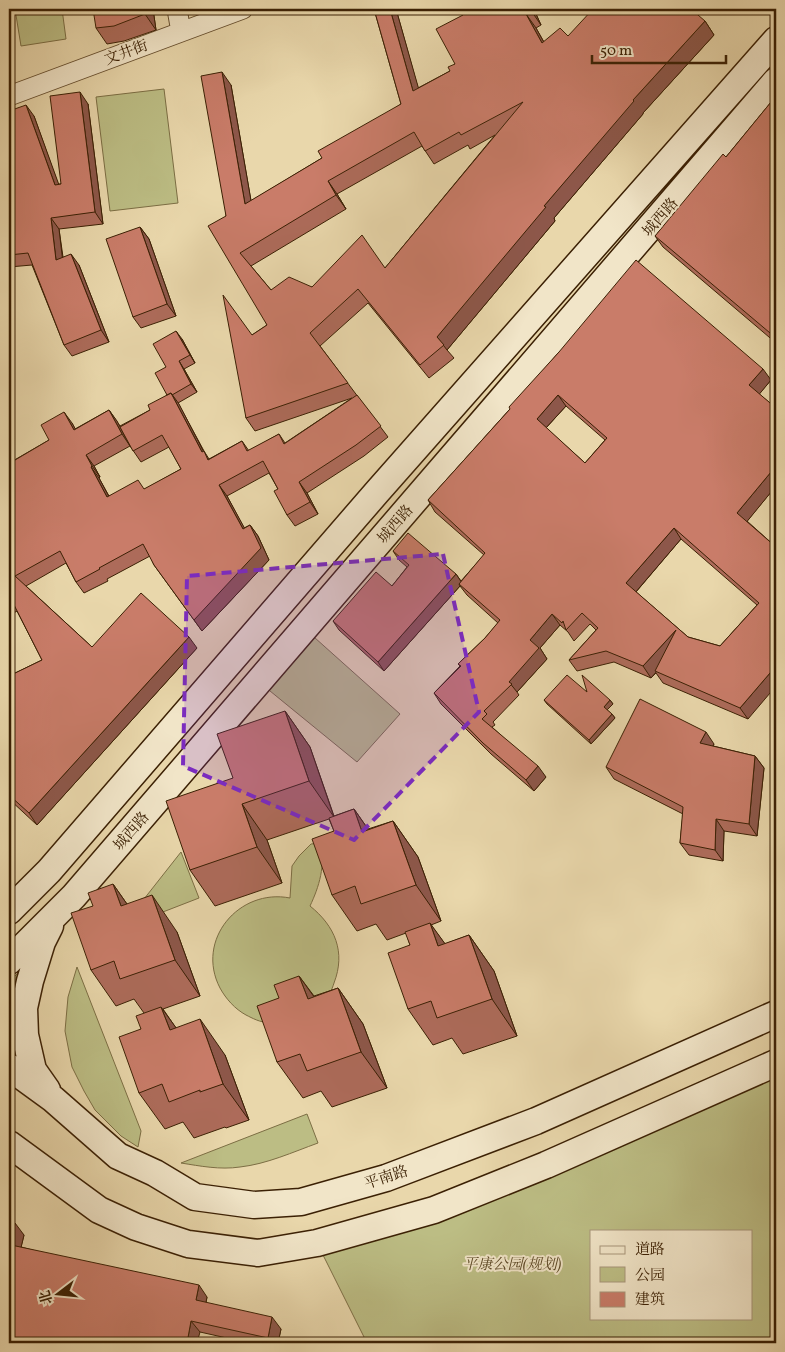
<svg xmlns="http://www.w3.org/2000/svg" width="785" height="1352" font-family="Vollkorn,'Noto Serif SC',serif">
<rect width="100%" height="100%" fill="#e9d7ab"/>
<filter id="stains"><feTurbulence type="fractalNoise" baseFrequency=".004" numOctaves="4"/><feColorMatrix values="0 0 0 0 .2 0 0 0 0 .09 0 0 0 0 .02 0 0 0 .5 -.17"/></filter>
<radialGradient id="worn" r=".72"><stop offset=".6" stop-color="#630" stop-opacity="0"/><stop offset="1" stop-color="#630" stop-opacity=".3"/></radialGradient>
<path fill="#bcbd84" stroke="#7c6e44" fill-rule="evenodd" d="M15,9H62L66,39L21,46Z
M164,89L178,203L110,211L96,97Z
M305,629L400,714L357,762L259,682Z
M320,843C326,865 319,887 310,906C335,926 346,952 334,983C332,990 328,998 321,1001C308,1006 295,1011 282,1016C278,1018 272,1022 268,1022C261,1023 252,1018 246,1015C235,1009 226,999 220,988C195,940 239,888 290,898L292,866L299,856L311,844Z
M181,852L199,898L150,917L144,899Z
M77,967L141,1131L138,1147L121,1136L95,1110L84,1091L72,1067L65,1031L68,997Z
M23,968V1067L9,1053V982Z
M776,1063V1343H367L317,1243ZM591,1231H751V1318H591Z
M307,1114L318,1143C293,1152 267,1164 240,1167C220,1170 200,1166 181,1163Z"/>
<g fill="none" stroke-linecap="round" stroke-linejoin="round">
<defs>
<path id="minor" d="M177,9L181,32
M9,96L243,9"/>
<path id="secondary" d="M9,911L49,871L377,492L776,40
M9,961L74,896L776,81
M9,1067L53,1099L118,1156L155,1173L195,1197L254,1205L301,1202L386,1178L536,1121L776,1014
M47,1090L33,1070L25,1035L24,1008L30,981L42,942L50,926
M9,1144L99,1210L136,1227L188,1244L258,1253L317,1243L434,1210L546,1165L776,1063"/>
</defs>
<use href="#minor" stroke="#664e2e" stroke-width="21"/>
<use href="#secondary" stroke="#3b2004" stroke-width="29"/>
<use href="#minor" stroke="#f1e5c8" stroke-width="19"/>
<use href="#secondary" stroke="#f1e5c8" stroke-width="26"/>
</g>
<path fill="#ad6b5a" stroke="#3b2004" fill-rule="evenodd" d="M153,9L156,30L124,41L107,44L96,28Z
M374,9H396L418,88L450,71L455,64L463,15L460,9H546L536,14L541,25L536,28L544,42L568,36L705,21L714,35L643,113V114L554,218L555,221L447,350L454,358L429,378L368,303L320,346L388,437L364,456L307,493L318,514L295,526L287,515L278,489L269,473L227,496L244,528L250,525L258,536L269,560L202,631L154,565L150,556L107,579L108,581L84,593L76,582L66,563L26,586L92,647L197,648L37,825L9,799V676L42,660L17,611L9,616V457L11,462L49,440L72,423L75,429L109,410L120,426L150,410L167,395L166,367L182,339L195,363L184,369L197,392L178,403L204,451L209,459L242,441L249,451L279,434L285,443L352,398L255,431L246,418L252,335L267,325L226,216L231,85L251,201L322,158L401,104ZM495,135L385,268L312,287L271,290L251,266L346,209L337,194L422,146L434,164L468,145L470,149ZM130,446L141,462L169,447L181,469L145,489L109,496L99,478L100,477L94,466Z
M422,9H442L423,11Z
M776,96V343L663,247L655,236L726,157Z
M88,104L103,224L59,229L63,257L79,265L109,342L72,356L64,345L32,265L9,267V111L34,116L58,184H61Z
M140,227L149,239L176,316L141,328L133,317Z
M559,352L771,380L759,394L776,408V486L747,521L776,547L748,719L663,683L656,673L651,678L614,662L577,671L569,660L596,630L590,624L574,641L568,632L560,625L540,648L547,659L517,692L519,695L493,722L495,725L492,727L546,777L534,791L491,754L441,704L434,693L460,666L458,664L485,638L498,623L467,595L460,586L384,671L339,630L333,621L392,586L407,567L399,560L393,551L456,574L461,581L484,555L435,512L428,500L510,409ZM566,406L605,440L585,463L546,428ZM681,539L757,605L720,646L688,637L636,592Z
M587,692L610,700L613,704L607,710L612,714L615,718L591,744L547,704L544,700Z
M285,711L310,747L334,816L354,809L368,829L393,821L418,857L441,921L431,925L445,944L469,935L494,971L517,1036L463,1054L452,1038L433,1045L408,1009L410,945L406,933L387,940L376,924L357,931L332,895L334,831L329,819L267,840L282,883L215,906L190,870L233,778Z
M714,744L713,746L755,756L764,768L757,836L724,831L723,861L689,855L680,843L683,814L614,779L606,767Z
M113,884L127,904L177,932L200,996L177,1004L163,1009L176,1028L225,1055L249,1120L226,1128L225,1127L194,1138L183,1122L165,1129L139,1093L141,1029L144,1013L134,999L116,1006L91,970L93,906Z
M299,976L314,996L338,988L363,1024L387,1088L332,1107L321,1091L303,1098L277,1062L279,998Z
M9,1221L24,1235L21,1247L207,1297L206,1303L281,1329L278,1343H249L200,1332L9,1343Z"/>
<path fill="#8d574a" stroke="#3b2004" d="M144,9H153L156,30L145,14Z
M390,9H396L423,104L413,91Z
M530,9H532L536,14L541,25Z
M526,14L536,28L552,57L542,43Z
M705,21L714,35L643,113V114L554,218L555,221L447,350L437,337L544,206L633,100Z
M222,72L231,85L254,218L245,204Z
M80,92L88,104L103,224L95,212Z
M26,105L34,116L63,196L55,185Z
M328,181L337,194L346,209L336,195Z
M51,218L59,229L64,271L56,260Z
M140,227L149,239L176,316L167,304Z
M71,254L79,265L109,342L101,330Z
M176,331L182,339L195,363L190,355Z
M179,361L184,369L197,392L191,384Z
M763,369L771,380L757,397L749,385Z
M171,393L179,404L210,464L202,452Z
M558,395L566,406L544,430L537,419Z
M109,410L117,421L130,446L122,434Z
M64,412L72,423L82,441L74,430Z
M86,455L94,466L100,477L92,466Z
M776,466V486L745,524L737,513Z
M91,467L99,478L115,508L107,497Z
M299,482L307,493L318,514L310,502Z
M219,485L227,496L251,540L243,529Z
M250,525L258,536L269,560L202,631L194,620Z
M674,528L681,539L634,594L626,583Z
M456,574L462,583L459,584L460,586L384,671L378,662Z
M552,614L560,625L540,648L547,659L517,692L509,682L530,640Z
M676,630L683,641L651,678L643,666Z
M189,637L197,648L37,825L29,813Z
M776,666V686L748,719L740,708Z
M610,700L613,704L606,711L604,707Z
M285,711L310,747L334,817L309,781Z
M612,714L615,718L591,744L589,740Z
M706,732L714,744L708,754L700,743Z
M755,756L764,768L757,836L749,824Z
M538,766L546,777L534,791L526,780Z
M242,804L267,840L282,883L257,847Z
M354,809L379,845L362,832Z
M716,819L724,831L723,861L715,850Z
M393,821L418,857L441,921L416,885Z
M113,884L138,920L121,906Z
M152,895L177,932L200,996L175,960Z
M430,923L456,959L438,946Z
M469,935L494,971L517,1036L492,999Z
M299,976L325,1012L308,999Z
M338,988L363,1024L387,1088L361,1052Z
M161,1007L187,1043L170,1030Z
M200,1019L225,1055L249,1120L223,1084Z
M15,1223L24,1235L19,1256L11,1245Z
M199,1285L207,1297L204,1312L196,1300Z
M272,1317L281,1329L278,1343H272L268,1338Z
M191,1321L200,1332L197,1343H187Z"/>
<path fill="#c97c69" stroke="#3b2004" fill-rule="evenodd" d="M93,9H144L145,14L114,26L96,28Z
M374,9H390L413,91L450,71L448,67L455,64L436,29L463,15L460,9H530L532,11L526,14L542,43L560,28L568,36L593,9H691L705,21L633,100L634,101L544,206L546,207L437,337L444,345L420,365L358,289L310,333L348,383L246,418L223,295L252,335L267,325L208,226L226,216L201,76L222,72L245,204L322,158L318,151L401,104ZM523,102L385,268L362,235L312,287L289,277L271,290L240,253L336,195L328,181L414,132L425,151L459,132L461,135Z
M80,92L95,212L51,218L56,260L71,254L101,330L64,345L28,253L9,255V111L26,105L55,185L61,184L50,96Z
M776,96V338L655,236L723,154L726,157Z
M140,227L167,304L133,317L106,239Z
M636,260L763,369L749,385L776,408V466L737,513L776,547V666L740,708L655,671L676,630L643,666L606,651L569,660L598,628L582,613L566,630L563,621L562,623L552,614L530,640L539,648L509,682L512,684L484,711L487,714L482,719L538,766L526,780L483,743L434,693L461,666L458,664L485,638L500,620L459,584L485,553L428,500L510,409L509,407L559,352ZM558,395L607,438L585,463L537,419ZM674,528L759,603L720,646L688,637L626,583Z
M176,331L190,355L179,361L191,384L172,395L171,393L167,395L155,373L166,367L153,344Z
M171,393L202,452L204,451L208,460L242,441L247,451L279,434L284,444L357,395L381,426L356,445L299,482L310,502L287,515L274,491L278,489L263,461L219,485L243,529L250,525L261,548L194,620L154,565L143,544L99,568L100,569L76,582L60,551L15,576L92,647L141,593L189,637L29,813L9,795V676L42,660L11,599L9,600V460L10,463L49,440L41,425L64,412L74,430L109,410L122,434L86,455L92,466L91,467L107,497L138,480L144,489L181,469L162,435L133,451L120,427L150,410L148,405Z
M408,533L456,574L378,662L333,621L376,572L392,586L409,565L393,551Z
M567,675L587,692L582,675L610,700L604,707L612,714L589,740L544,700Z
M640,699L706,732L700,743L755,756L749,824L716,819L715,850L680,843L683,807L606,767Z
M285,711L309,781L242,804L257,847L190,870L166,801L233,778L217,734Z
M354,809L362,832L393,821L416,885L361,904L355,886L332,895L312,839L334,831L329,818Z
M113,884L121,906L152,895L175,960L120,979L114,961L91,970L71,913L93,906L88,893Z
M430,923L438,946L469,935L492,999L437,1018L431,1001L408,1009L388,953L410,945L405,932Z
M299,976L308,999L338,988L361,1052L307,1071L300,1054L277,1062L257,1006L279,998L274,985Z
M161,1007L170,1030L200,1019L223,1084L200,1092V1090L169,1102L162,1084L139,1093L119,1037L141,1029L136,1016Z
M9,1221L15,1223L11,1245L199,1285L196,1300L272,1317L268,1338L191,1321L187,1343H9Z"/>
<path fill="#7b2cbf" fill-opacity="0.2" stroke="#7b2cbf" stroke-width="4" stroke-dasharray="10 6" stroke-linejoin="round" d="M443,554L479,712L354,840L183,766L187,576Z"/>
<g text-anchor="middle" stroke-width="4" stroke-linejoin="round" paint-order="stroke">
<g font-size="15" fill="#3b2004" stroke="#f1e5c8">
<text transform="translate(126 52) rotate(-20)" y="5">文井街</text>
<text transform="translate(660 217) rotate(-49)" y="5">城西路</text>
<text transform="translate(395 524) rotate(-49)" y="5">城西路</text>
<text transform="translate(131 831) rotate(-49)" y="5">城西路</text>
<text transform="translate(386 1177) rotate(-18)" y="5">平南路</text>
</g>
<g font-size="15" font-style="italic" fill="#5b4724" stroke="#f1e5c8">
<text x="512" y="1269">平康公园(规划)</text>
</g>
</g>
<rect width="785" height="1352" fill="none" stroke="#e9d7ab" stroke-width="30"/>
<rect x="10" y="10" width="765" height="1332" fill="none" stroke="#3b2004" stroke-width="2.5"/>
<rect x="15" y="15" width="755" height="1322" fill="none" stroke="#3b2004"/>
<rect x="590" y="1230" width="162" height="90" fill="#f1e5c8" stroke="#a8967a"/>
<rect x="600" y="1246" width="25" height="8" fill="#f1e5c8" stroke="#a8967a"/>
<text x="635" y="1254" font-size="15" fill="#3b2004">道路</text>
<rect x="600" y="1267" width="25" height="15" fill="#bcbd84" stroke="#a8967a"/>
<text x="635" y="1280" font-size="15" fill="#3b2004">公园</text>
<rect x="600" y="1292" width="25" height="15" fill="#c97c69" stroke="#a8967a"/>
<text x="635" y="1304" font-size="15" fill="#3b2004">建筑</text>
<g transform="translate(58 1294) rotate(254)" stroke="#f1e5c8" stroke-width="4" paint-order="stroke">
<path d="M0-4L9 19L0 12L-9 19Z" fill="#3b2004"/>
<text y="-8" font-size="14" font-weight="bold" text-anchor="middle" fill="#3b2004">北</text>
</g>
<path d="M592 55v8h134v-8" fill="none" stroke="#3b2004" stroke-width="2.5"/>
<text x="600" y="55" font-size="15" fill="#3b2004" stroke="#f1e5c8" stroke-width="4" paint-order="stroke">50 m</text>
<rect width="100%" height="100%" filter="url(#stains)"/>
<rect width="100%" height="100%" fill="url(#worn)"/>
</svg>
